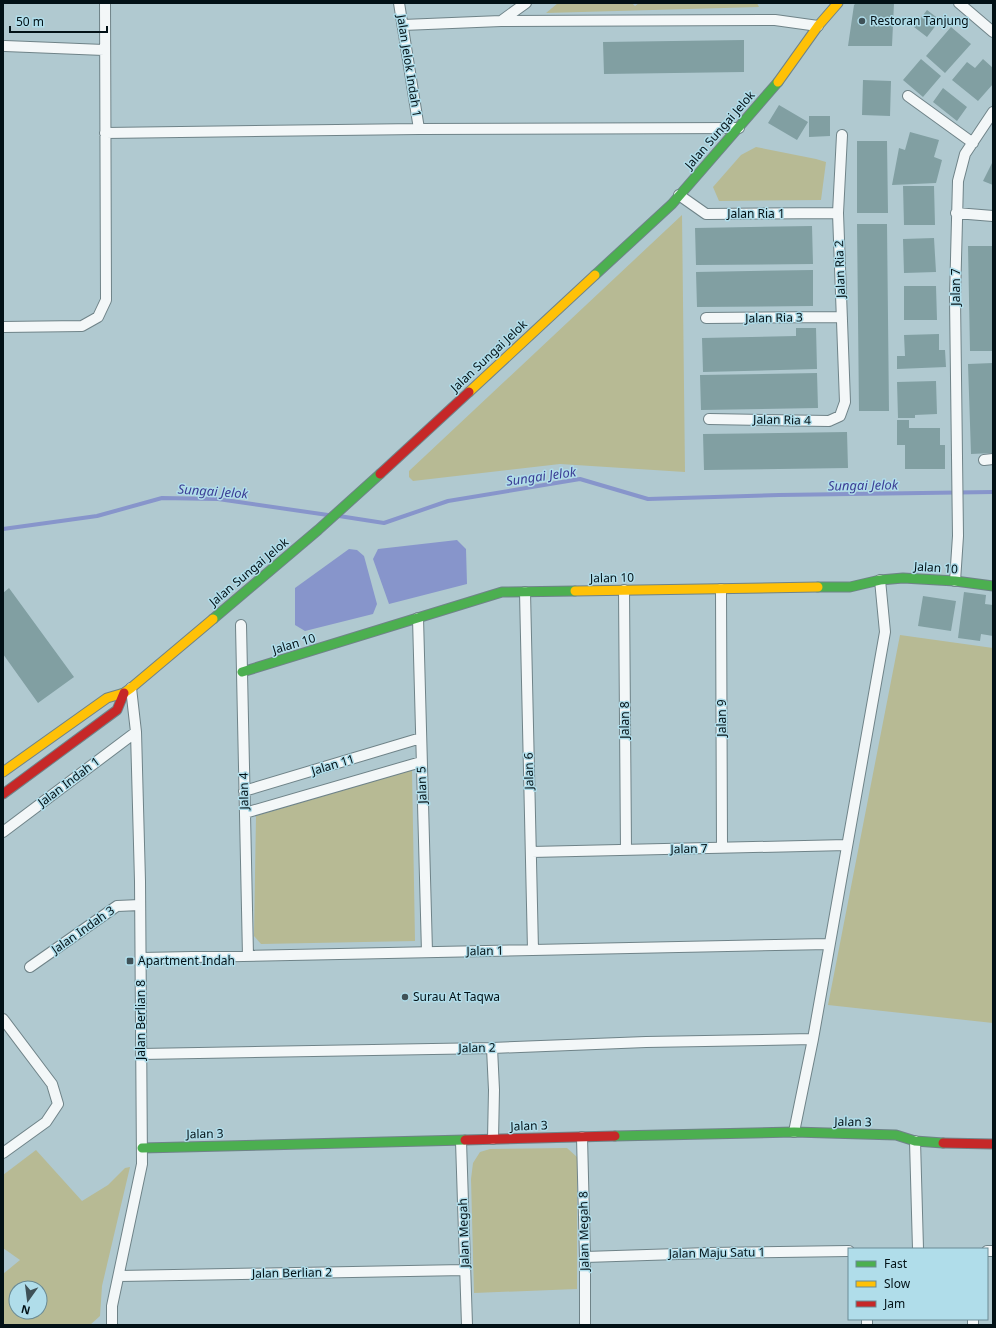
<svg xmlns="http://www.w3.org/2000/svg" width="996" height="1328" font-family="'Noto Sans',sans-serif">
<rect width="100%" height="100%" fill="#b0c9d0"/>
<path fill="#b7ba94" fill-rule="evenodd" d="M558,3H632L635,6L639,3H757L759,7L546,13Z
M756,147L816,159L826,162L821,200L719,201L713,187L741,155Z
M682,215L685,472L560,464L413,481L409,477V471Z
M900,635L993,648V1023L828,1005Z
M412,770L415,941L261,944L254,936L256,816Z
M567,1148L577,1157V1289L474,1293L471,1179L473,1163L480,1152L490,1149Z
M36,1150L82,1201L108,1185L125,1168L130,1167L102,1286L100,1316L90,1325H3V1274L20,1260L3,1248V1175ZM16,1288H40V1312H16Z"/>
<path fill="#8795cb" d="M457,540L466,549L467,584L389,604L373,559L378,549Z
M349,549L357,550L364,556L377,604L373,614L305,631L295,625V588Z"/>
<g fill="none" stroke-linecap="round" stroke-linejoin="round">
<path stroke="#8795cb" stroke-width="4" d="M339,516L384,523L448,501L580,479L648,499L779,495L993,492
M3,529L97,516L162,498L218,499L328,515"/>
</g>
<path fill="#819fa2" d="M856,3H894L892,46H848L854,5Z
M927,10L940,20L927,37L914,27Z
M951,27L971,44L945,73L926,56Z
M744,40V72L604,74L603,42Z
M921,59L941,76L923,97L903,80Z
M983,59L993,68V84L978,101L952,80L967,62L975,68Z
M863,80L891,81L890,116L862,115Z
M943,88L967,107L957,121L933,102Z
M779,105L808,122L797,140L768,123Z
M809,116H830V136L809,137Z
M910,132L939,140L934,157L942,160L936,183L892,185L899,148L905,150Z
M857,141H887L888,213H857Z
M993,161V185L983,181Z
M903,186H934L935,225H904Z
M857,224H887L889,411H859Z
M812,226L813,264L696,265L695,228Z
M934,238L936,272L904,273L903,239Z
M968,246H993V351H970Z
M813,270V306L697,307L696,272Z
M904,286H936L937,320H904Z
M796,328H816L817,369L703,372L702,338L796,336Z
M939,334V350H945L946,367L897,369V356H905L904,335Z
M993,363V453L971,454L968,364Z
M817,373L818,408L701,410L700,375Z
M936,381L937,414L915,415V418H898L897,382Z
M897,420H909V428H940V445H945V469H905V445H897Z
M847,432L848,468L704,470L703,434Z
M9,588L74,677L38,703L3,654V593Z
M964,592L986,595L985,604L993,605V636L981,634L980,641L958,638Z
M923,596L956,601L951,631L918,626Z"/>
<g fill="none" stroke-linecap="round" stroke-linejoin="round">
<defs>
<path id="street" d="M399,3L419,129
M959,3L993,32
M501,21L526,3
M403,25L501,21L775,20L818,26
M5,46L104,50
M908,96L973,143
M105,133L419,129L739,128
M679,195L706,214L838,213
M956,213L993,216
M706,318L842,317
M3,327L82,326L98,317L106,300L105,3
M709,419L829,421L840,416L845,402L838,213L842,135
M984,460L993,459
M955,581L958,536L955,298L958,181L965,154L993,112
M721,589L722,848
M624,590L626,850
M525,592L533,950
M418,618L427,952
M241,625L248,956
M244,791L421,738
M245,813L421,762
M3,832L136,732
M531,852L847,845
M141,958L829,944
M30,967L117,906L140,905
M3,1019L52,1084L58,1104L46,1122L3,1153
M492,1048L494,1090L493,1139
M141,1054L492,1048L646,1042L813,1039
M794,1132L813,1039L885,632L880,580
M582,1137L585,1257V1325
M461,1141L467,1325
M915,1141L918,1249
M987,1251H993
M585,1257L709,1253L849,1251
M119,1276L465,1270
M112,1325V1306L142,1164L140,881L136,732L131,688
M867,1325V1319
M973,1325V1319"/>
<path id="fast" d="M595,275L672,204L778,82
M818,587H850L880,580L903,578L955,581L993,586
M213,619L318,530L380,474
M242,672L502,592L575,591
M615,1136L794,1132L896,1135L915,1141L943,1143
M142,1148L465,1140"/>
<path id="slow" d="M778,82L818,26L838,3
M469,392L595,275
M575,591L818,587
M3,772L107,698L124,693L131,688L213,619"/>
<path id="jam" d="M380,474L469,392
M3,794L117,710L124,693
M465,1140L615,1136
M943,1143L993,1144"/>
</defs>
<use href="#street" stroke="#6f8388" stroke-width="12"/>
<use href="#fast" stroke="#6f8388" stroke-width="11"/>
<use href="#slow" stroke="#6f8388" stroke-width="11"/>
<use href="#jam" stroke="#6f8388" stroke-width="11"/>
<use href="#street" stroke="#f3f7f8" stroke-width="10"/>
<use href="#fast" stroke="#4caf50" stroke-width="9"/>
<use href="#slow" stroke="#ffc107" stroke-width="9"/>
<use href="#jam" stroke="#c62828" stroke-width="9"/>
</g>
<g fill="#3f5157" stroke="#b0ddea" stroke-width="1.5">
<circle cx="862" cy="21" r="4"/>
<rect x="126" y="957" width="8" height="8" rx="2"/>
<circle cx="405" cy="997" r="4"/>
</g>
<g text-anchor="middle" stroke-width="3" stroke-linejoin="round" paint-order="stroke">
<g font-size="12" fill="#021116" stroke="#b0ddea" text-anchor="start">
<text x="870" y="25">Restoran Tanjung</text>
<text x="138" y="965">Apartment Indah</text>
<text x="413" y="1001">Surau At Taqwa</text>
</g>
<g font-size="12" fill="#021116" stroke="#b0ddea">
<text transform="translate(409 66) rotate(81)" y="4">Jalan Jelok Indah 1</text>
<text transform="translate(720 130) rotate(-49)" y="4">Jalan Sungai Jelok</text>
<text x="756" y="218">Jalan Ria 1</text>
<text transform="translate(840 269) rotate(-92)" y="4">Jalan Ria 2</text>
<text transform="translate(956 287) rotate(-90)" y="4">Jalan 7</text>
<text transform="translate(774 318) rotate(-1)" y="4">Jalan Ria 3</text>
<text transform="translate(489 356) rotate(-43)" y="4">Jalan Sungai Jelok</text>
<text transform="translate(782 420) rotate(1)" y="4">Jalan Ria 4</text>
<text transform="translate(936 568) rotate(4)" y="4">Jalan 10</text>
<text transform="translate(249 572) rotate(-40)" y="4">Jalan Sungai Jelok</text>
<text transform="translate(612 578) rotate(-1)" y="4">Jalan 10</text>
<text transform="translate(294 644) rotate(-17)" y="4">Jalan 10</text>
<text transform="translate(722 718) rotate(-90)" y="4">Jalan 9</text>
<text transform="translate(625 720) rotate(-90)" y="4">Jalan 8</text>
<text transform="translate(333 765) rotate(-17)" y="4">Jalan 11</text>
<text transform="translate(529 771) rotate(-91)" y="4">Jalan 6</text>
<text transform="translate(69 782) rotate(-37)" y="4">Jalan Indah 1</text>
<text transform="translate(422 785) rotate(-92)" y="4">Jalan 5</text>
<text transform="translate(244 791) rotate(-91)" y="4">Jalan 4</text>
<text transform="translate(689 849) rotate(-1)" y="4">Jalan 7</text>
<text transform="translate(83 930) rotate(-35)" y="4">Jalan Indah 3</text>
<text transform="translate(485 951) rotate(-1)" y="4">Jalan 1</text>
<text transform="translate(141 1020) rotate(-90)" y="4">Jalan Berlian 8</text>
<text transform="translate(477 1048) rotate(-1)" y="4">Jalan 2</text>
<text transform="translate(853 1122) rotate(1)" y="4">Jalan 3</text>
<text transform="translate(529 1126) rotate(-2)" y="4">Jalan 3</text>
<text transform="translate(205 1134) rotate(-1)" y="4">Jalan 3</text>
<text transform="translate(584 1231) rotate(-91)" y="4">Jalan Megah 8</text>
<text transform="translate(464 1233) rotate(-92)" y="4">Jalan Megah</text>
<text transform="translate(717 1253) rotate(-1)" y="4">Jalan Maju Satu 1</text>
<text transform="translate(292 1273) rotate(-1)" y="4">Jalan Berlian 2</text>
</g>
<g font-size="13" font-style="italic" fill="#3b3d94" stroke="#b0ddea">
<text transform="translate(541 476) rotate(-8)" y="5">Sungai Jelok</text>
<text transform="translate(863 485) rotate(-1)" y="5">Sungai Jelok</text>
<text transform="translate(213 491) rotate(4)" y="5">Sungai Jelok</text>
</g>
</g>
<rect width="996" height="1328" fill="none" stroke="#021116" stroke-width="8"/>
<rect x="848" y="1248" width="140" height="72" fill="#b0ddea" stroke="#6a8b95"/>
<rect x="856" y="1261" width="20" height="6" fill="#4caf50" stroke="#6a8b95"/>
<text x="884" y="1268" font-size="12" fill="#021116">Fast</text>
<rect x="856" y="1281" width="20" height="6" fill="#ffc107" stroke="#6a8b95"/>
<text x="884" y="1288" font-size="12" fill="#021116">Slow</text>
<rect x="856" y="1301" width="20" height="6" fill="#c62828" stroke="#6a8b95"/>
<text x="884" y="1308" font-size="12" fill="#021116">Jam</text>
<g transform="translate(28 1300) rotate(194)"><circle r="19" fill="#b0ddea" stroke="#6a8b95"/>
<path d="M0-3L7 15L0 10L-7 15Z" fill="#3f5157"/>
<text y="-6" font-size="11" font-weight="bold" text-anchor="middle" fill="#021116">N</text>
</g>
<path d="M10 26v6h97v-6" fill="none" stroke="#021116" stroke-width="2"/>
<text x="16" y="26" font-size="12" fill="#021116" stroke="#b0ddea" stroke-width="3" paint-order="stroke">50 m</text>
</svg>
